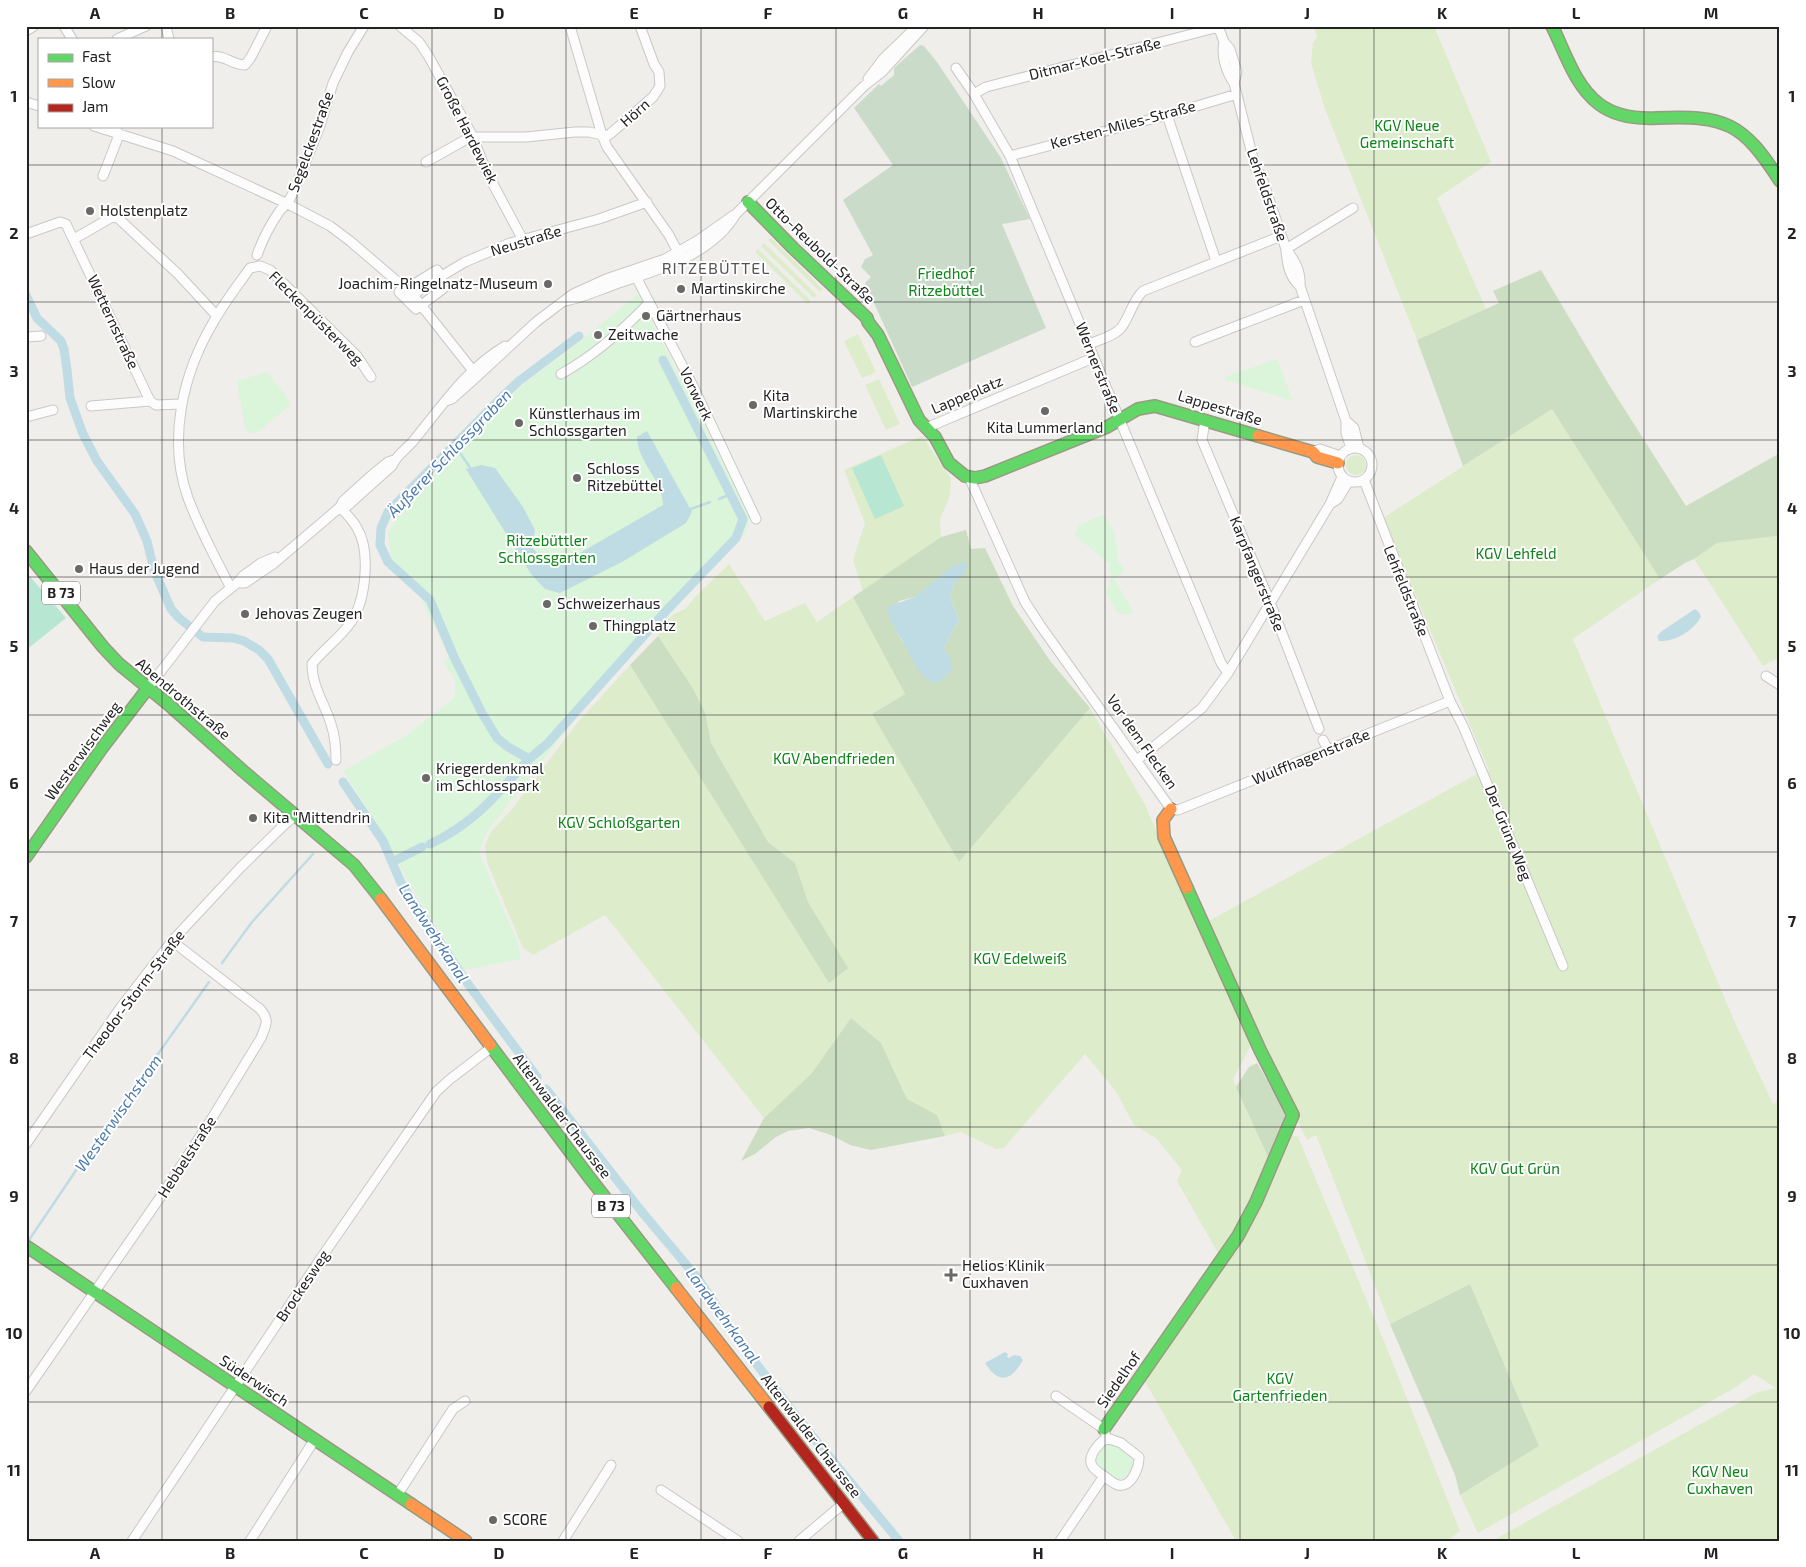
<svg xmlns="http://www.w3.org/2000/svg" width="1806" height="1567" font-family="'Exo 2',sans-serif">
<rect width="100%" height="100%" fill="#f0eeeb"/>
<path fill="#ddeccb" d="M1314,26H1434L1491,162L1437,198L1486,309L1417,340L1325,109L1311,63L1313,43L1317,37Z
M771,238L823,289L820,292L768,240Z
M764,243L817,295L814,298L761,246Z
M758,249L811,301L808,304L755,252Z
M858,334L876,372L862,378L844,341Z
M879,379L900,424L886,430L865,385Z
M1552,409L1660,579L1573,639L1736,1025L1773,1104L1780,1101V1541H1492L1756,1393L1776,1388L1754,1374L1736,1387L1478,1533L1460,1495L1539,1446L1470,1284L1390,1324L1316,1135L1307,1140L1256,1036L1233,1079L1269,1159L1244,1215L1218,1253L1177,1181L1182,1170L1156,1138L1134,1125L1115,1090L1085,1054L1004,1148L996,1149L961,1132L945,1136L937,1115L907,1099L881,1043L851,1018L811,1074L764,1118L605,915L533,955L523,948L492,874L487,862L485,846L490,833L512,809L578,722L630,665L829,982L847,968L808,902L795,863L768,842L711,743L705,712L692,688L658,636L665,622L674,614L685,609L696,596L729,564L765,621L805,603L817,622L853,597L905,694L872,714L959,862L1090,708L1145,805L1190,907L1207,922L1475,775L1489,770L1383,518Z
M922,436L951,478L950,496L940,519L941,537L863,591L853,560L865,523L844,470Z
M1346 465a10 10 0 1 1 20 0a10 10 0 1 1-20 0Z
M1776,536L1780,541V657L1763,666L1694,559L1717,543Z
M1291,1135L1298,1137L1386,1346L1460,1531L1447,1541H1236L1143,1378L1242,1237L1276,1173Z"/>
<path fill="#cbdec1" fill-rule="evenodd" d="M1541,270L1608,383L1686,506L1780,453V534L1776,536L1717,543L1694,559L1685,563L1660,579L1552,409L1463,466L1417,340L1499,303L1493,291Z
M966,530L971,549L985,548L1013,606L1051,662L1090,708L959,862L872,714L905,694L853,597L941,537ZM963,574L954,584L950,597L959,620L944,647L950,659L903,643L893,625L899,601L915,597L923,591Z
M658,636L692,687L705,712L711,743L768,842L795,863L808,902L848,968L829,983L630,665Z
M851,1018L881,1043L907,1099L937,1115L945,1136L871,1150L850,1145L831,1135L809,1128L788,1131L776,1137L755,1154L741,1161L764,1118L811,1074Z
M1257,1063L1287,1114L1269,1159L1236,1087L1249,1067Z
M1470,1284L1539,1446L1460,1495L1455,1475L1390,1324Z"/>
<path fill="#cadbca" d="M920,45L924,46L937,62L1001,158L1030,219L1002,224L1046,328L912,387L865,283L871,277L861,267L865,259L873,255L843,200L893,165L854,108L879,84L881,86L894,75V68Z"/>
<path fill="#daf5da" d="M638,294L750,517L746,533L605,684L577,717L493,824L484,838L479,853L517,941L521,959L464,970L407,880L381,830L343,771L407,735L455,697V680L443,662L449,657L419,595L388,568L391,558L388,533L397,517L434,474L479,427L526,382L567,352Z
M1277,359L1293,401L1226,380L1225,377Z
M267,372L288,398L289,406L258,432L250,433L245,429L237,381Z
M1102,515C1116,524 1117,547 1118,562L1121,563L1124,569L1122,573L1114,579L1134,612L1125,615L1117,612L1106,593L1112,576L1108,569L1110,564L1074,535L1078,528L1077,526Z
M1110,1443L1130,1454L1136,1463L1124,1478L1117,1481C1112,1477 1104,1474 1100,1469C1091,1460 1102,1447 1110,1443Z"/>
<path fill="#b7e6d2" d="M881,455L904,506L875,519L852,468Z
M26,572L66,618L26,650Z"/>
<path fill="#bfdbe3" d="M647,431L692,512L686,523L622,562L560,593L545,589L531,574L466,469L481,465L495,468L523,507L535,530L532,547L545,563L559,565L663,505C663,479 638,464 637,437Z
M963,562L968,564L964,574L954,584L950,597L959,620L944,647L951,659L952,669C930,703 914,663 904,644C899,635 893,626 889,617L887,607L915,597L951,567Z
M1695,609L1698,611L1701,616C1695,630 1675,642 1659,641L1657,636L1662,631Z
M1005,1352L1008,1354L1007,1357L1009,1358L1014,1355L1020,1356L1023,1360C1011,1381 999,1385 985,1363Z"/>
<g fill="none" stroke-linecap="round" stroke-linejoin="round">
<path stroke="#bfdbe3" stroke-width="2.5" d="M454,444L471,469
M719,499L731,494
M688,510L710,502
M355,816L362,810
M222,963L252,922L313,854
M27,1243L85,1157L209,982"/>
<path stroke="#bfdbe3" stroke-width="9" d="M26,295L37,318L61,341L64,349L67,370L70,398L83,434L97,461L135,514L147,541L154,570L171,609L179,618L203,637L233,638L244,641L259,650L268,659L328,764
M529,759L547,744L665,612L736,538L743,519L663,360
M343,782L383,841L401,883L465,980L537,1077
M430,844C475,823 497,794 529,759L508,747L497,738L482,713L454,657L430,600L388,562L380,545L381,528L388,512L503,396L519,381L579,336
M392,862L422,847
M546,1089L642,1212L699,1280L739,1341L799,1420L899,1541"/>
<defs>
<path id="street" d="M64,26L72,39
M166,26L169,39
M400,26L419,42L429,57L473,137L486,171L523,240
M570,26L602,135L607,147L669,235L680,256
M1218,26L1224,42L1230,49L1237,72L1234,83
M26,31L34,26
M117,39L146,26
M1224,42C1221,56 1226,72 1234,83L1256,170L1261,175L1286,249C1295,261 1301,271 1300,286L1346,421V433L1351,448
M211,57C224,54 232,65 245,65L251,57L267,26
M956,68L974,94L1010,156L1221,663L1228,673
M868,79L883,59L915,28
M974,94L986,87L1219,27
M26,102L39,106
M1167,115L1216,261
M94,126L173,151L288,204L330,226L350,241L413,295L470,367
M1010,156L1167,115L1237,94
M426,162L465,140L473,137H526L575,132H589L607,136L610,134L653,97L660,86L659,72L654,64L640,26
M103,176L119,135L115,126
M26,234L60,222L66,224L150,401L156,405L181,404
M74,239L112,217L118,218L178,274L217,316
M1286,249L1353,208
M1286,250C1287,263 1289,277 1300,286
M257,255C262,241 270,225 279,212C285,204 289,203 293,193L320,126L333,83L348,52L364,26
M437,270L442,277L441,282L444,288L416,309L399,292L404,288L406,284H414Z
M634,273L693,386L756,519
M413,295L428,284L465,262L510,243L599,219L647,202
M565,301C582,298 599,290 616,284C658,270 712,255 736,214L864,86L882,72L924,26
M26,337L41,336
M1195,342L1304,300
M1089,344C1099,340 1114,336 1121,328C1130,317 1132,301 1143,291L1281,236
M561,374C594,356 623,330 649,303
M446,401L452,399L470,383L536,322L573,294L606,279L665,259L697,241L734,215
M91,406L150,401
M26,417L53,410
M1205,420L1202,440L1270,602L1319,729
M1346,421L1354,428L1359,448
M926,428L1093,358
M1338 465a17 17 0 1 1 34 0a17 17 0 1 1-34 0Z
M1313,452L1320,449L1340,456
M969,477L1025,602L1040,625L1171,809L1178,810L1450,701
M1364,480L1450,701L1463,726L1563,966
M1330,504L1338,499L1349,481
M340,507L345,508L392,466C396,455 407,449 414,440C443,405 465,370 505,346
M237,583H245L273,564L325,520L340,507L343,501L373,474L388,462L394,460
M231,588C216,560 199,527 188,498C167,439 183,373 214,321C224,303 238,285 250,268L260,266L270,270L357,356L371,377
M1766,676L1780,685
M148,688L215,601L237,583L243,576L261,563L275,557
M1323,740L1328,750
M336,760C336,747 335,736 331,724C325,704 312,687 312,664C324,649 340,638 351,622C366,600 371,551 357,528C353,520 346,514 340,507
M1137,760L1202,708L1228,673L1330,504L1342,477
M26,1144L121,1007L172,941L240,868L284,825L296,815
M26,1391L168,1186L209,1123L261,1038C266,1025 270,1020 260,1009L172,941
M1056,1396L1104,1429L1105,1433
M1107,1438L1121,1443L1139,1457C1139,1467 1132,1488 1118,1485C1112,1483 1106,1477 1101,1474C1098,1472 1092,1468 1091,1463C1089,1454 1100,1442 1107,1438Z
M661,1490L738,1541
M398,1494L453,1409L465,1401
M132,1541L321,1258L436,1092L449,1080L492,1047
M250,1541L315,1439
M563,1541L611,1465
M799,1541L844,1503
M1060,1541L1104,1476"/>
<path id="fast" d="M1552,26C1565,52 1575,86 1599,104C1616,117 1637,119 1657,118C1726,115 1743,123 1780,181
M748,202L793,248L867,318L868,322L878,335L919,420L935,437L949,463L965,476L975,478L985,476L1107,427L1138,409L1155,406L1258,436
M26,551L103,647L119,664L168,704L243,771L354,865L381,899
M26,857L102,748L148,688
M490,1045L589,1177L676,1288
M26,1246L411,1504
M1104,1429L1238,1236L1256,1202L1293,1115L1260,1050L1187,888"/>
<path id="slow" d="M1258,436L1313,452L1317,457L1338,463
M1171,809L1163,820L1164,837L1187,888
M381,899L490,1045
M676,1288L769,1407
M411,1504L466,1541"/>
<path id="jam" d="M769,1407L873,1541"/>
</defs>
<use href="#street" stroke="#c9c8c7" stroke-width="11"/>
<use href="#fast" stroke="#999a82" stroke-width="14"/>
<use href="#slow" stroke="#999a82" stroke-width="14"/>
<use href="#jam" stroke="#999a82" stroke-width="14"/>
<use href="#street" stroke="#fdfcfc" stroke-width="9"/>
<use href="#fast" stroke="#63d668" stroke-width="11"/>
<use href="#slow" stroke="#ff974d" stroke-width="11"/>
<use href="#jam" stroke="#b3261e" stroke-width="11"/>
</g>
<path fill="none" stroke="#222" stroke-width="1" stroke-opacity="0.55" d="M162,26V39M297,26V1541M432,26V1541M566,26V1541M701,26V1541M836,26V1541M970,26V1541M1105,26V1541M1240,26V1541M1374,26V1541M1509,26V1541M1644,26V1541M162,126V1541M26,165H1780M26,302H1780M26,440H1780M26,577H1780M26,715H1780M26,852H1780M26,990H1780M26,1127H1780M26,1265H1780M26,1402H1780"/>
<g fill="#6a6968" stroke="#fff" stroke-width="2">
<circle cx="90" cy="211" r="5"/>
<circle cx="548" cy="284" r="5"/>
<circle cx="681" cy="289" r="5"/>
<circle cx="646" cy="316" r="5"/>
<circle cx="598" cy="335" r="5"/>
<circle cx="753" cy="405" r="5"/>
<circle cx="1045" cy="411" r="5"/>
<circle cx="519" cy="423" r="5"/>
<circle cx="577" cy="478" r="5"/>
<circle cx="79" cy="569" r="5"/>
<circle cx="547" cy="604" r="5"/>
<circle cx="245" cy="614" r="5"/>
<circle cx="593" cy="626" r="5"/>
<circle cx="426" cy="778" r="5"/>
<circle cx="253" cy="818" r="5"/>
<path d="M948.5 1267.5h5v5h5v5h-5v5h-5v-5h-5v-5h5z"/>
<circle cx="493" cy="1520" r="5"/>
</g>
<g text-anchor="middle" stroke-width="4" stroke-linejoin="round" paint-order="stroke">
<g fill="#fff" stroke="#646464" stroke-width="1">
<rect x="42" y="581.5" width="38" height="23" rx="4"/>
<rect x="592" y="1194.5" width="38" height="23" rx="4"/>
</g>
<g font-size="14" font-weight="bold" fill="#222">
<text x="61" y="598">B 73</text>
<text x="611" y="1211">B 73</text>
</g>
<g font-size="15" fill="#222" stroke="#fff">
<text transform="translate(1095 59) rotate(-14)" y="5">Ditmar-Koel-Straße</text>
<text transform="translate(635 113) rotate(-42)" y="5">Hörn</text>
<text transform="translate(1123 125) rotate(-15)" y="5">Kersten-Miles-Straße</text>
<text transform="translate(467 130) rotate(63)" y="5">Große Hardewiek</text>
<text transform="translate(311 142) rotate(-70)" y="5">Segelckestraße</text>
<text transform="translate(1267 195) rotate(71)" y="5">Lehfeldstraße</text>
<text transform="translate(526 241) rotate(-17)" y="5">Neustraße</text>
<text transform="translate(820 251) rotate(44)" y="5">Otto-Reubold-Straße</text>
<text transform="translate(316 318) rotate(45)" y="5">Fleckenpüsterweg</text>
<text transform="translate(113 322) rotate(65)" y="5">Wetternstraße</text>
<text transform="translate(1098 368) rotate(68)" y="5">Wernerstraße</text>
<text transform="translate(696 394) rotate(64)" y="5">Vorwerk</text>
<text transform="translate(967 395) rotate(-23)" y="5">Lappeplatz</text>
<text transform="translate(1220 408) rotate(17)" y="5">Lappestraße</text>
<text transform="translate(1257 574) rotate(68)" y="5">Karpfangerstraße</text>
<text transform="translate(1406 591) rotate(68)" y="5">Lehfeldstraße</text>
<text transform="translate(183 699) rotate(40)" y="5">Abendrothstraße</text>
<text transform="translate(1142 742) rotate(55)" y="5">Vor dem Flecken</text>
<text transform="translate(83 751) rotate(-54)" y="5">Westerwischweg</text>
<text transform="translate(1311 757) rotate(-22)" y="5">Wulffhagenstraße</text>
<text transform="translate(1508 833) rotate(68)" y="5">Der Grüne Weg</text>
<text transform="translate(134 995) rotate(-53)" y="5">Theodor-Storm-Straße</text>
<text transform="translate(562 1116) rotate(53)" y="5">Altenwalder Chaussee</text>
<text transform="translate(187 1157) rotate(-57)" y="5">Hebbelstraße</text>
<text transform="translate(303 1286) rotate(-56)" y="5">Brockesweg</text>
<text transform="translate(1119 1380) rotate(-55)" y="5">Siedelhof</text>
<text transform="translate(254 1381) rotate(34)" y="5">Süderwisch</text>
<text transform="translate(811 1436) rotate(52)" y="5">Altenwalder Chaussee</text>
</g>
<g font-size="15" fill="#0c8416" stroke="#fff">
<text x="1407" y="131">KGV Neue<tspan x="1407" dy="17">Gemeinschaft</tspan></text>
<text x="946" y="279">Friedhof<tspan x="946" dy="17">Ritzebüttel</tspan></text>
<text x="547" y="546">Ritzebüttler<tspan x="547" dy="17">Schlossgarten</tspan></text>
<text x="1516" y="559">KGV Lehfeld</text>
<text x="834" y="764">KGV Abendfrieden</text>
<text x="619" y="828">KGV Schloßgarten</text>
<text x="1020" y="964">KGV Edelweiß</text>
<text x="1515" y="1174">KGV Gut Grün</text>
<text x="1280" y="1384">KGV<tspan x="1280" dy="17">Gartenfrieden</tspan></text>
<text x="1720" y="1477">KGV Neu<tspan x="1720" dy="17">Cuxhaven</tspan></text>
</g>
<g font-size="15" fill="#222" stroke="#fff" text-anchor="start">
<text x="100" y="216">Holstenplatz</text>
<text x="538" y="289" text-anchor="end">Joachim-Ringelnatz-Museum</text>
<text x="691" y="294">Martinskirche</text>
<text x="656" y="321">Gärtnerhaus</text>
<text x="608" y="340">Zeitwache</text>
<text x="763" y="401">Kita<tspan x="763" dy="17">Martinskirche</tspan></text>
<text x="529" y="419">Künstlerhaus im<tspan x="529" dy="17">Schlossgarten</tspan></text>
<text x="1045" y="433" text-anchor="middle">Kita Lummerland</text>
<text x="587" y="474">Schloss<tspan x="587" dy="17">Ritzebüttel</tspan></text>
<text x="89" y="574">Haus der Jugend</text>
<text x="557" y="609">Schweizerhaus</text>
<text x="255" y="619">Jehovas Zeugen</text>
<text x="603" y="631">Thingplatz</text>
<text x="436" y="774">Kriegerdenkmal<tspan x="436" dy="17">im Schlosspark</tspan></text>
<text x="263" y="823">Kita "Mittendrin</text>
<text x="962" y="1271">Helios Klinik<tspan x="962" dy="17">Cuxhaven</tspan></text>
<text x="503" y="1525">SCORE</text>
</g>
<g font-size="16" letter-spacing="1" fill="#555" stroke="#fff">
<text x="716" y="274">RITZEBÜTTEL</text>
</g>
<g font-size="16" font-style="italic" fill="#4a7aab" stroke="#fff">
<text transform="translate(449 453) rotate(-46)" y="6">Äußerer Schlossgraben</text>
<text transform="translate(434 933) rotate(57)" y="6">Landwehrkanal</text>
<text transform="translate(118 1113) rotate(-55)" y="6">Westerwischstrom</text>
<text transform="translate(723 1315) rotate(54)" y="6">Landwehrkanal</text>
</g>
</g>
<rect width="1806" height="1567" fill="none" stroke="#ffffff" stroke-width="55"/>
<rect x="38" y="38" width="175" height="90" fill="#ffffff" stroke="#a7a7a7"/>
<rect x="48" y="54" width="25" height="8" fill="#63d668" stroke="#a7a7a7"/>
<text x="82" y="62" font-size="15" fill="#222222">Fast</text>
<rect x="48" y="79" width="25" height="8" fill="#ff974d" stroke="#a7a7a7"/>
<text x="82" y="88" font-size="15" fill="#222222">Slow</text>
<rect x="48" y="104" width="25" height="8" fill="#b3261e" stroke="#a7a7a7"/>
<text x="82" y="112" font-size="15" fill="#222222">Jam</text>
<rect x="28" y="28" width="1750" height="1512" fill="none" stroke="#222" stroke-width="2"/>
<g font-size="16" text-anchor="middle" font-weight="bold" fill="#222">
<text x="95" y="19">A</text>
<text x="230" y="19">B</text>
<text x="364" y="19">C</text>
<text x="499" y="19">D</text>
<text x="634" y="19">E</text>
<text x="768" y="19">F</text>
<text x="903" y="19">G</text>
<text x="1038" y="19">H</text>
<text x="1172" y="19">I</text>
<text x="1307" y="19">J</text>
<text x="1442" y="19">K</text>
<text x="1576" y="19">L</text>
<text x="1711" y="19">M</text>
<text x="14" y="102">1</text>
<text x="1792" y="102">1</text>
<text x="14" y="239">2</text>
<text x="1792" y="239">2</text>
<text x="14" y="377">3</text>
<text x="1792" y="377">3</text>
<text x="14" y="514">4</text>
<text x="1792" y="514">4</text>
<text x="14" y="652">5</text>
<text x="1792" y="652">5</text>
<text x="14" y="789">6</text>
<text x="1792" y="789">6</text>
<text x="14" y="927">7</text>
<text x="1792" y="927">7</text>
<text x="14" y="1064">8</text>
<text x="1792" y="1064">8</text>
<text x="14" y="1202">9</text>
<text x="1792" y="1202">9</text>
<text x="14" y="1339">10</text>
<text x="1792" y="1339">10</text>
<text x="14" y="1476">11</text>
<text x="1792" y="1476">11</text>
<text x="95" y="1559">A</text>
<text x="230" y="1559">B</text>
<text x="364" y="1559">C</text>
<text x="499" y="1559">D</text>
<text x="634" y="1559">E</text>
<text x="768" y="1559">F</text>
<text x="903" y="1559">G</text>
<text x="1038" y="1559">H</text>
<text x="1172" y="1559">I</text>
<text x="1307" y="1559">J</text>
<text x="1442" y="1559">K</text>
<text x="1576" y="1559">L</text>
<text x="1711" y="1559">M</text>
</g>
</svg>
